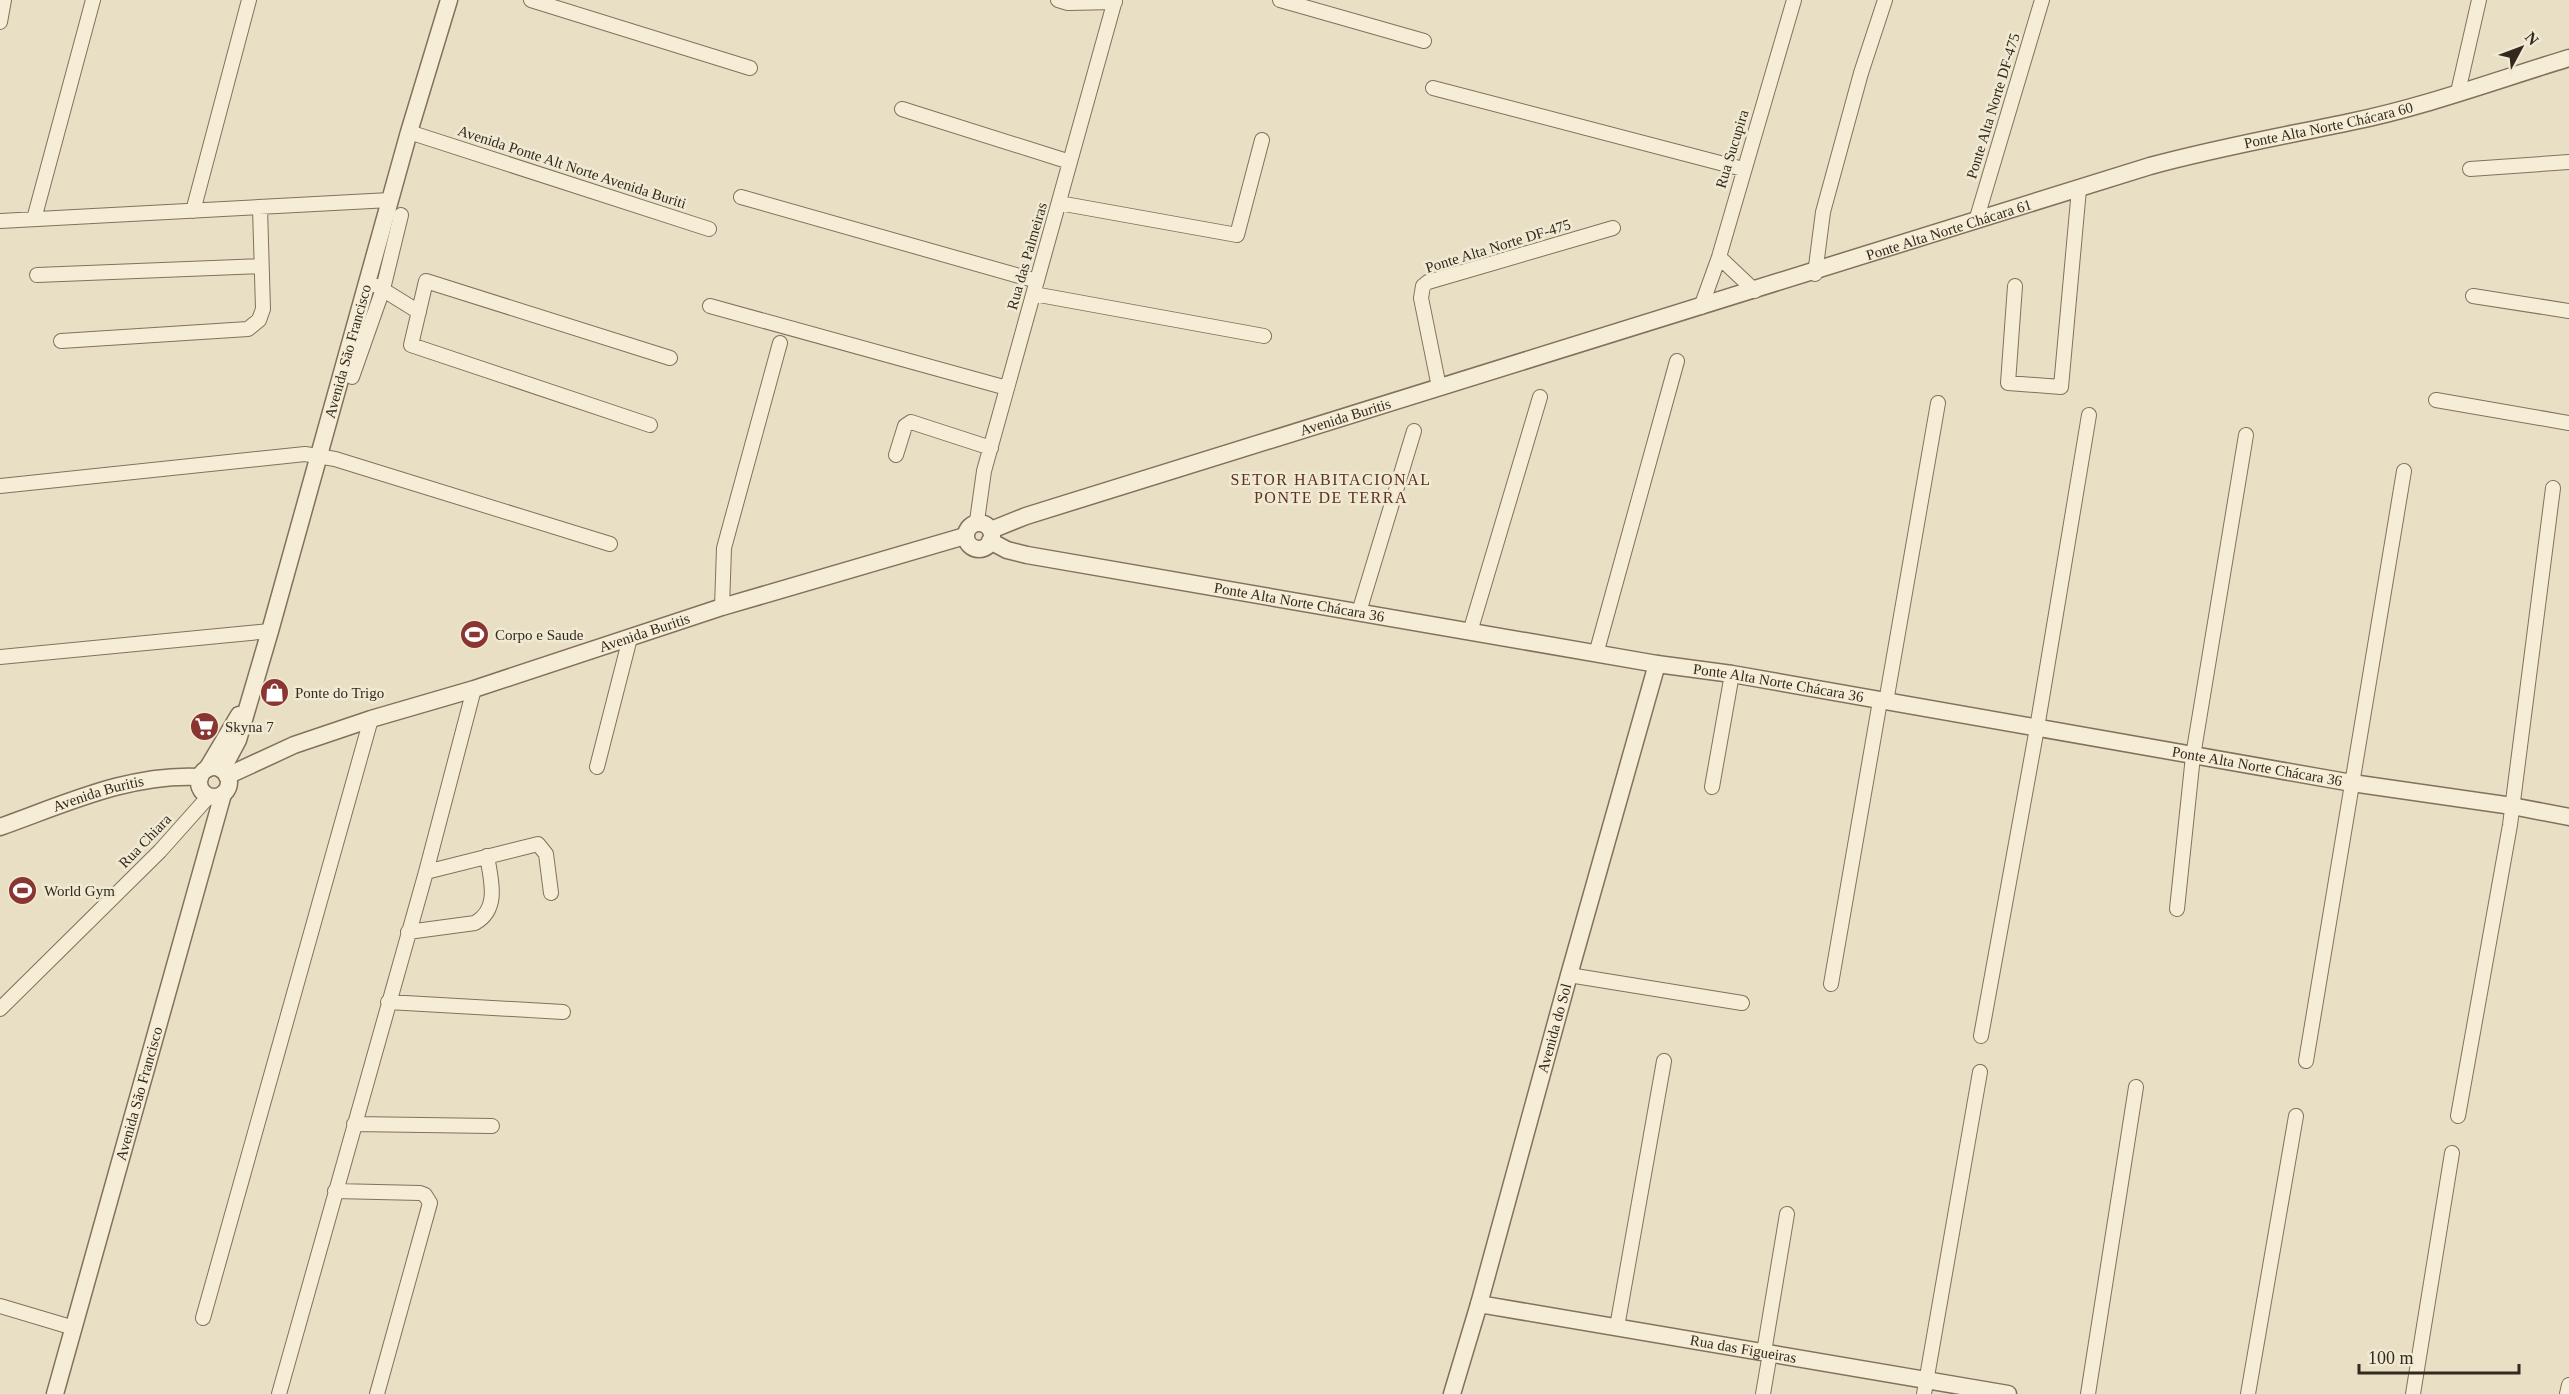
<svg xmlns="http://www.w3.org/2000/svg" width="2569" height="1394" font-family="'Times New Roman',serif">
<rect width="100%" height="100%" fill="#e9dfc4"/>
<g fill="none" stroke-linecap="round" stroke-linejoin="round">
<defs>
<path id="minor" d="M531,0L750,68
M1058,0L1068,3L1115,2
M1280,0L1424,41
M0,22L4,0
M1433,88L1743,169
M2458,92L2479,0
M902,109L1070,162
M409,132L709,229
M2470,169L2569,162
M741,197L1037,281
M1059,203L1237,235L1262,140
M193,211L249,0
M34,219L93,0
M0,221L390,200
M1976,221L2042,0
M1719,257L1755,291
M1815,274L1823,212L1861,73L1885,0
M37,275L260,266
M377,286L419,312
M2015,286L2008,383L2061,387L2079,189
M1034,294L1264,336
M2473,296L2569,311
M710,306L1007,388
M1701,307L1719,257L1794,0
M61,341L248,329L259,320L263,309L260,208
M352,377L383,289L401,215
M1439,387L1421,298L1423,286L1428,282L1613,228
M2436,400L2569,423
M650,425L411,345L426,281L670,358
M896,455L905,426L911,422L991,448
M0,486L305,454L335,459L610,544
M977,521L984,471L1115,0
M722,607L724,548L780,343
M1359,612L1414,431
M1470,632L1540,397
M1596,654L1677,361
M0,657L270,631
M1886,702L1938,403
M597,767L630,638
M1712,787L1732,674
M426,872L538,844L546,854L551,893
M2177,909L2193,756L2246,435
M408,932L475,923C500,909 491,880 487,856
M1569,975L1742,1003
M1831,984L1880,701
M388,1002L563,1012
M0,1009L160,851L209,796
M1981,1036L2037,728L2089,415
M2306,1061L2404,471
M2458,1116L2510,825L2553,488
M354,1124L492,1126
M335,1191L420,1193L425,1195L430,1203L377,1394
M0,1306L74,1328
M203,1318L371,719
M1617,1327L1664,1061
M1764,1352L1787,1214
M279,1394L426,872L474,689
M1763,1394L1770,1353
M1924,1394L1980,1072
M2088,1394L2136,1087
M2248,1394L2296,1116
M2413,1394L2452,1153
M2567,1394L2569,1385"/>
<g id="tertiary">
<circle cx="979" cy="536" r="13"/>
<path id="s1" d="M991,530L1026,516C1400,399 1776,286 2150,166C2216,148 2283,136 2350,122C2424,107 2497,80 2569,58"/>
<path id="s2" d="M990,541L1007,550L1027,555L1657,664L1732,674L2352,783L2512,806L2569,817"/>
<circle cx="214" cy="782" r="15"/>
<path d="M207,769L239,715"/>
<path id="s3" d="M222,770L238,740L270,631L409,132L449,0"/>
<path id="s4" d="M227,776L294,745L371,719L474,689L722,607L965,536"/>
<path id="s5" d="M0,827C65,804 130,773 200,777"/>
<path id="s6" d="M1479,1304L2008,1394"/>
<path id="s7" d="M55,1394L223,794"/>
<path id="s8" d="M1452,1394L1479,1304L1569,975L1657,664"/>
</g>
</defs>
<use href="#minor" stroke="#82715c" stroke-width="16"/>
<use href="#tertiary" stroke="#82715c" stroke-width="19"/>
<use href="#minor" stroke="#f5edd6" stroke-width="14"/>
<use href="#tertiary" stroke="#f5edd6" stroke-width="16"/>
</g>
<defs>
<symbol id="stadium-disc" viewBox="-11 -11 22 22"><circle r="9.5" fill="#8b3533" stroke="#f1ead3"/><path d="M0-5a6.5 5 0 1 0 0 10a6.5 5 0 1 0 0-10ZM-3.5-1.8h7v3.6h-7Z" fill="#fff"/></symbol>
<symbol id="shop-disc" viewBox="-11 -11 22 22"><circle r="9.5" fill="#8b3533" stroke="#f1ead3"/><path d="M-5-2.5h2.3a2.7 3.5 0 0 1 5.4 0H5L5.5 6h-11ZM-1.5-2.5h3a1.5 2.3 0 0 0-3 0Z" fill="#fff"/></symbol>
<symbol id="supermarket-disc" viewBox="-11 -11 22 22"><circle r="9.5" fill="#8b3533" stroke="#f1ead3"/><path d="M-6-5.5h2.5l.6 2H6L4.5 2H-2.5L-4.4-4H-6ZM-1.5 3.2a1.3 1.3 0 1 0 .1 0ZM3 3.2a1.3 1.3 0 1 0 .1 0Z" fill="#fff"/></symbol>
</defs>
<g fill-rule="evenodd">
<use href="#stadium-disc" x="458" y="618" width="33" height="33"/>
<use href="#shop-disc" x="258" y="676" width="33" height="33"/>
<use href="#supermarket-disc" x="188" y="710" width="33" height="33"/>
<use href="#stadium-disc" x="6" y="874" width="33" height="33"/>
</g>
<g text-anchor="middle" stroke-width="5" stroke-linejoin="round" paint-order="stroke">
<g font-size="15" fill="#33291f" stroke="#f1ead3">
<text transform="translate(1993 106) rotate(-73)" y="5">Ponte Alta Norte DF-475</text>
<text dy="5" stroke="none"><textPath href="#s1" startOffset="1398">Ponte Alta Norte Chácara 60</textPath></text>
<text transform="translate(1732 149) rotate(-73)" y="5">Rua Sucupira</text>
<text transform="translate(572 167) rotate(18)" y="5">Avenida Ponte Alt Norte Avenida Buriti</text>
<text dy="5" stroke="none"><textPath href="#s1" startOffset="1004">Ponte Alta Norte Chácara 61</textPath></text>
<text transform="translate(1498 246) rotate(-17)" y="5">Ponte Alta Norte DF-475</text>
<text transform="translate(1027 256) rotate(-74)" y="5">Rua das Palmeiras</text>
<text dy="5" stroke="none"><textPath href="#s3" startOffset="438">Avenida São Francisco</textPath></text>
<text dy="5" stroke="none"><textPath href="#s1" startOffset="372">Avenida Buritis</textPath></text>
<text dy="5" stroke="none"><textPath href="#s2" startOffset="316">Ponte Alta Norte Chácara 36</textPath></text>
<text dy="5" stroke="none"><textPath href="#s4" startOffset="442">Avenida Buritis</textPath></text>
<text dy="5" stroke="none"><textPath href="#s2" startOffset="802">Ponte Alta Norte Chácara 36</textPath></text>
<text dy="5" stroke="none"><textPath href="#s2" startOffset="1288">Ponte Alta Norte Chácara 36</textPath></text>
<text dy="5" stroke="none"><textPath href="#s5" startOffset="104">Avenida Buritis</textPath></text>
<text transform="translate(145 841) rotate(-46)" y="5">Rua Chiara</text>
<text dy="5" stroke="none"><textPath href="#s8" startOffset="380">Avenida do Sol</textPath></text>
<text dy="5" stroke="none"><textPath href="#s7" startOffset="312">Avenida São Francisco</textPath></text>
<text dy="5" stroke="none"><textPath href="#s6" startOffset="268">Rua das Figueiras</textPath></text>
</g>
<g font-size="15" fill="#33291f" stroke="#f1ead3" text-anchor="start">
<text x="495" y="640">Corpo e Saude</text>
<text x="295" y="698">Ponte do Trigo</text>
<text x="225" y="732">Skyna 7</text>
<text x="44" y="896">World Gym</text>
</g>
<g font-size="16" letter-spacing="1.5" fill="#5c3023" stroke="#f1ead3">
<text x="1331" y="485">SETOR HABITACIONAL<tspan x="1331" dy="18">PONTE DE TERRA</tspan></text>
</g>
</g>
<g transform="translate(2521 48) rotate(49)" stroke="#f1ead3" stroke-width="4.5" paint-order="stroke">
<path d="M0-4.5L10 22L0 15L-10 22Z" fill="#33291f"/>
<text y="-9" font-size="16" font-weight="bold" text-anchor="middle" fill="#33291f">N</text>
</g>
<path d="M2359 1364v9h160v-9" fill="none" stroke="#33291f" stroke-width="3"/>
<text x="2368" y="1364" font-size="18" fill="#33291f" stroke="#f1ead3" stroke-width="4.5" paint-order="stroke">100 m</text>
</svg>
